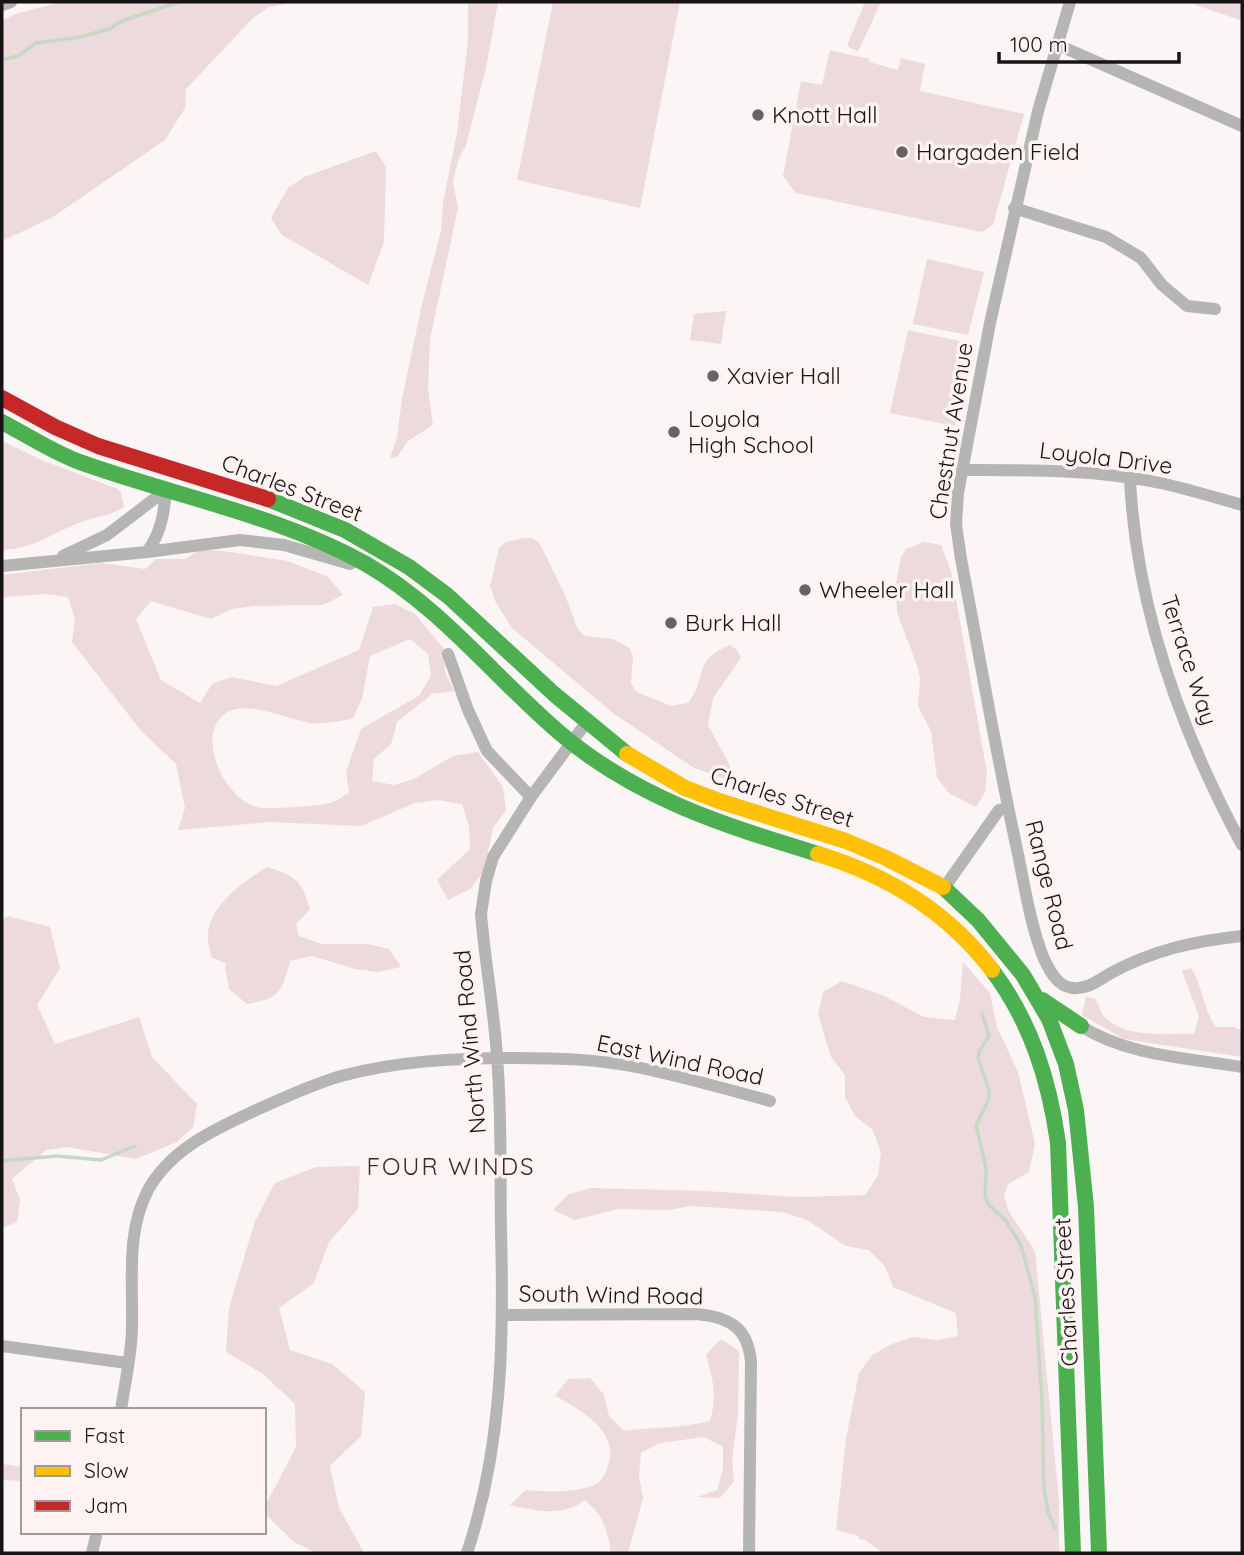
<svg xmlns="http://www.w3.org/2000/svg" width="1244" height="1555" font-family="Quicksand,sans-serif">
<rect width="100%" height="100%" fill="#fbf5f5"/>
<path fill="#ecdadc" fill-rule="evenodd" d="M62,2H297L269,7L253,18L186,89L185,108L165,140L53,217L2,241V21L15,14Z
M468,2H498L486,68L466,145L458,161L453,182L458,208L430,339L428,388L433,425L408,441L397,457L390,458L397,437L402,399L422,304L441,231L443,203L457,133L468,41Z
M553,2H680L640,208L517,180Z
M865,2H881L858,52L847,46Z
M1187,2H1242V21L1240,20Z
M830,50L869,59V62L898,70L901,58L925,64L920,91L1024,114L993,225L982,232L796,193L783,176L801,81L822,85Z
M376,151L386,167L384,242L368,285L282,235L271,218L288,188L304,177Z
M927,259L984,272L968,335L913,324Z
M726,311L721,344L690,340L694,314Z
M908,330L973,344L955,426L890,413Z
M2,441L39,459L118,489L121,493L124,507C112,515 100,516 87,520C56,530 36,549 2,550Z
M524,538H533L540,544L565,595L578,630L585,636L613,639L629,648L633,656L631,684L637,692L671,706L688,703C709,676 691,661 730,645L737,650L741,658L713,698L708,725L740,784L694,768L613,713L512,628L496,603L490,586L499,548L506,542Z
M924,542L941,545L951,571L987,773L985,792L976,807L949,793L937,778L931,731L918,706L920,678L918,668L897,613L896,584L901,557L906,549Z
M200,550L223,551L288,561L328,577L343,595L323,605L255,606L231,609L211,619L151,601L136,619L161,680L200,703L212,684L232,677L276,686L359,650L373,607L395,604L415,614L444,649L445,672L454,691L432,694L397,722L391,744L374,759L372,781L394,785L414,779L453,756L478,752L503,787L506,810L493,828L484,871L470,889L448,900L437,880L470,849L469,826L462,804L438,800L415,803L361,826L270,822L178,830L185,808L176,764L142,732L72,642L75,619L68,597L45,594L2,597V575L101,563L145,569L156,559H185ZM410,639L428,654L431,675L420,695L361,729L346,772L349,793C343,796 337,801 330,803C320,806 272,809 261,808C228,804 195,740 223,715C244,697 287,720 311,723C325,724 339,722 353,718L362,699L370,656Z
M267,867C295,875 302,881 310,909L296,924L299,936L321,944H367L389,949L401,967L378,972L355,969L312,956L290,961C282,992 280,998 247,1004L229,989L225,967L227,964L211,957C210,950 207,941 208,934C210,905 244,881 267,867Z
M8,916L50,927L60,968L37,1005L55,1044L139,1017L152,1057L197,1104L193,1127L177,1142L136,1159L67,1147L46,1150L12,1179L20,1200L17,1222L2,1228V920Z
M963,962L990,993L997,1027L1018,1072L1035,1144L1029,1172L1008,1184L1004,1196L1009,1212L1035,1251L1059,1502V1553H883L865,1540L859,1539V1536L836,1530L846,1439L859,1373L872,1355L892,1344L913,1337L937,1340L958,1336L956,1313L893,1287L885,1266L869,1250L846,1246L807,1220L783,1212L691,1206L668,1210L619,1209L574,1220L553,1210L569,1194L591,1188L705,1191L799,1197L865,1195L878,1176L881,1152L873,1130L855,1116L845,1097V1075L831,1057L818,1014L823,992L842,981L884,996L924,1017L955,1020L960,999Z
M1191,968C1203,986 1203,1010 1216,1027H1234L1242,1031V1057L1124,1039L1082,1015L1086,997L1095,998C1099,1006 1102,1017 1110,1022C1132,1038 1168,1033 1194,1034L1199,1016L1182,971Z
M360,1166L358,1209L329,1242L314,1283L279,1308L290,1350L332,1364L365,1392L361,1436L330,1466L339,1508L364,1553H317L294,1542L264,1513V1508L296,1447L295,1404L263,1374L226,1352L229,1308L255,1221L275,1183L316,1167Z
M721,1339L739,1351L738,1415L732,1460L734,1481L720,1498L697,1497L717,1490L723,1469V1447L704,1437L660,1443L641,1453L639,1476L643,1498L628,1553H611C607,1528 604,1517 585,1500C564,1517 535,1511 510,1505L526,1490C547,1492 572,1493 592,1486C601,1483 605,1475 608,1466C620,1431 581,1410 555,1396L568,1379L590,1378L604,1395L609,1416L624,1431C653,1427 682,1428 710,1421C717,1397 713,1378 706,1355Z
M2,1464L23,1467V1481L2,1480Z"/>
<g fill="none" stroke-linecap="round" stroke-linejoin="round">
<path stroke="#c7d8c4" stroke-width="3.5" d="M2,60L18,56L36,43L80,37L109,29L122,21L179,2
M982,1013L989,1036L980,1050L978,1058L989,1090V1099L976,1125L986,1168L985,1196L988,1204L1006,1221L1021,1245L1035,1297L1042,1400L1044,1489L1048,1512L1055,1528
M2,1161L57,1156L101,1160L135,1146"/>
<path stroke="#b5b6b4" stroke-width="12" d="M1070,2L1038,111L990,323L958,493L956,524L961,559C979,653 995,747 1015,840C1024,880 1029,922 1044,959C1050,971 1057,986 1072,988C1087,990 1099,980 1111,973C1153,950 1195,941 1242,936
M2,5L11,2
M1058,45L1242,126
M1014,208L1106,237L1141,258L1162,285L1187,306L1215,309
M962,470C1029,470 1098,469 1165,484C1191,490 1217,498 1242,505
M1130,479C1136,607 1181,732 1242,845
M147,552C161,533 164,514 166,490
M63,556L107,535L166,490
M2,566L147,552L240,540L284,545L350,564
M448,654L468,710L487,751L531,797
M944,888L999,810L1008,808
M1081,1026C1127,1056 1189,1058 1242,1067
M504,1315L696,1314C729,1317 748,1327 751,1362L749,1553
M2,1346L127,1363
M121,1410C125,1382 132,1353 132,1326C133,1280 126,1232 148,1190C170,1150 213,1130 252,1112C281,1099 310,1085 341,1076C397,1061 456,1058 514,1058C557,1058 599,1059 641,1068C684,1077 727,1089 770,1101
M92,1553L97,1532
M467,1553C502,1448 504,1342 501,1232C500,1174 502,1115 497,1057C494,1009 485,962 481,914L486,881L493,857L531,797L586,723"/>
<path stroke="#4caf50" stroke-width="16" d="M2,422C27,435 51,451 77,461C173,496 276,514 366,564C442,608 495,678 561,734C638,799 724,825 818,854
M268,499L345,530L409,567L448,596L554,694L627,754
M943,887L978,920L1023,975L1049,1019L1066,1064L1076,1110L1086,1207L1099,1553
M992,970C1031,1022 1049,1079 1058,1143L1073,1553
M1042,1000L1081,1026"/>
<path stroke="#ffc107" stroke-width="16" d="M627,754L685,788L719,801L846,841L886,858L943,887
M818,854C887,875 948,912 992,970"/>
<path stroke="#c62828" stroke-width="16" d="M2,398L55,427L98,446L268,499"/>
</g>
<g fill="#676263" stroke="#fef2f3" stroke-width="2.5">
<circle cx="758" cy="115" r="7"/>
<circle cx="902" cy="152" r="7"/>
<circle cx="713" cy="376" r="7"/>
<circle cx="674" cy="432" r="7"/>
<circle cx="805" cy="590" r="7"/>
<circle cx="671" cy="623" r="7"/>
</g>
<g text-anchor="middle" stroke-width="7" stroke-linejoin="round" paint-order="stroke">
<g font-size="23" fill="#181314" stroke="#fef2f3" text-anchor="start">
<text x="772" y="123">Knott Hall</text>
<text x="916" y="160">Hargaden Field</text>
<text x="727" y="384">Xavier Hall</text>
<text x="688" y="427">Loyola<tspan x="688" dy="26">High School</tspan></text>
<text x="819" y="598">Wheeler Hall</text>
<text x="685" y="631">Burk Hall</text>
</g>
<g font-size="23" fill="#181314" stroke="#fef2f3">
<text transform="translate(951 431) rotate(-81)" y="8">Chestnut Avenue</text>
<text transform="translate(1106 458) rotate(7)" y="8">Loyola Drive</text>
<text transform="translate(292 488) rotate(21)" y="8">Charles Street</text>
<text transform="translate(1189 660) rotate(72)" y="8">Terrace Way</text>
<text transform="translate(782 797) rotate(18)" y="8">Charles Street</text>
<text transform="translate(1049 885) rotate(76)" y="8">Range Road</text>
<text transform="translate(470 1042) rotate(-95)" y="8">North Wind Road</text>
<text transform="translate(680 1060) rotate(12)" y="8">East Wind Road</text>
<text transform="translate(1066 1292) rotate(-93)" y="8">Charles Street</text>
<text transform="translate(611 1295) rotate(1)" y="8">South Wind Road</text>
</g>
<g font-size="24" letter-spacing="2" fill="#362a2c" stroke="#fef2f3">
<text x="451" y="1175">FOUR WINDS</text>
</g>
</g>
<rect width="1244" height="1555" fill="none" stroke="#181314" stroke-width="7"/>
<rect x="21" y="1408" width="245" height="126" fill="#fef2f3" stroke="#a2999a" stroke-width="2"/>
<rect x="35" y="1431" width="35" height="10" fill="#4caf50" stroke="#a2999a" stroke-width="2"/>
<text x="84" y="1443" font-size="21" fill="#181314">Fast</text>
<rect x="35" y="1466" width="35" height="10" fill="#ffc107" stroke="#a2999a" stroke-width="2"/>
<text x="84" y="1478" font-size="21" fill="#181314">Slow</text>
<rect x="35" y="1501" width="35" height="10" fill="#c62828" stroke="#a2999a" stroke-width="2"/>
<text x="84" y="1513" font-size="21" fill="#181314">Jam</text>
<path d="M999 52v10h180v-10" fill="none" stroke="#181314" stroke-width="3.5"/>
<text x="1010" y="52" font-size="21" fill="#181314" stroke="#fef2f3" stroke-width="5" paint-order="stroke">100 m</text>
</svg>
